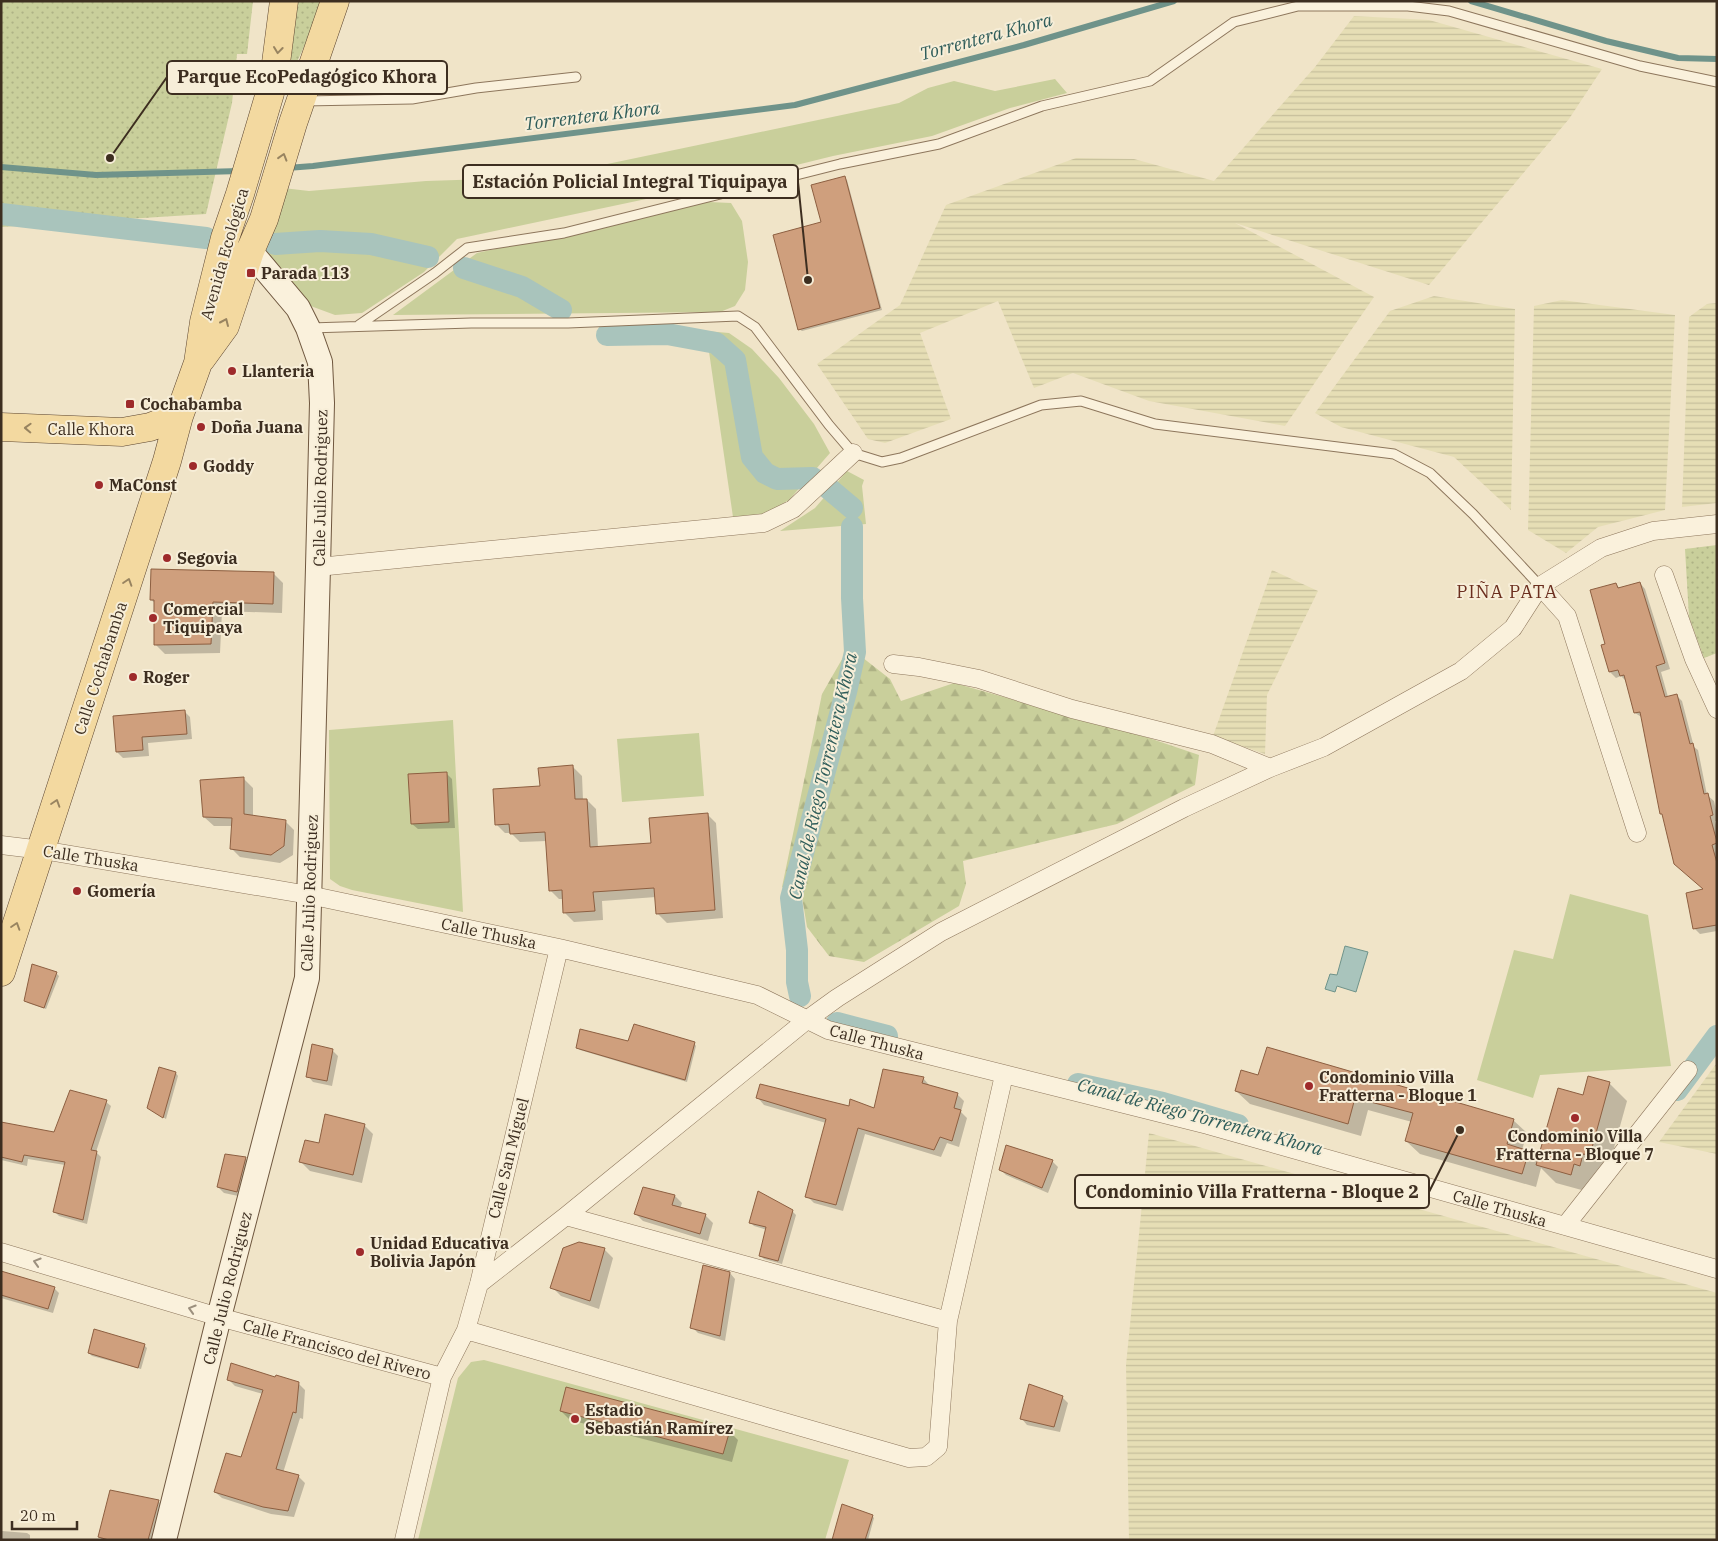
<svg xmlns="http://www.w3.org/2000/svg" width="1718" height="1541" font-family="'IBM Plex Serif',serif">
<defs>
<pattern id="farmland-rules" width="6" height="5" patternUnits="userSpaceOnUse" patternTransform="scale(1.25)"><rect width="6" height="5" fill="#e6deb5"/><path d="M0 2.5h6" fill="none" stroke="#c6bf9b"/></pattern>
<pattern id="forest-firs" width="22" height="20" patternUnits="userSpaceOnUse" patternTransform="scale(1.25)"><rect width="22" height="20" fill="#c9cf9b"/><path d="M5 1l3.5 6h-7zM16 11l3.5 6h-7z" fill="#aeb285"/></pattern>
<pattern id="park-dots" width="8" height="8" patternUnits="userSpaceOnUse" patternTransform="scale(1.25)"><rect width="8" height="8" fill="#c9cf9b"/><path d="M2 2h.1M6 6h.1" fill="none" stroke="#aeb285" stroke-width="1.8" stroke-linecap="round"/></pattern>
</defs>
<rect width="100%" height="100%" fill="#f0e4c8"/>
<path fill="url(#farmland-rules)" d="M1354,16L1429,20L1602,69L1569,119L1429,285L1235,223L1374,297L1285,426L1149,401L1073,373L1034,388L998,301L920,333L951,419L885,443L868,439L817,364L900,305L946,205L1076,158L1134,159L1214,181L1315,67Z
M1434,296L1515,309L1511,510L1454,457L1341,427L1315,413L1390,311Z
M1562,300L1675,315L1665,510L1598,527L1566,553L1528,530L1534,306Z
M1717,303V503L1682,507L1689,317L1707,304Z
M1272,570L1318,591L1267,695L1265,754L1213,736Z
M1716,1064L1717,1154L1659,1142Z
M1149,1133L1717,1293V1540H1129L1126,1365Z"/>
<path fill="#c9cf9b" d="M1055,79L1067,93L1010,108L932,136L833,156L731,181L457,239L424,272L362,313L335,315L308,305L260,251L283,188L309,191L426,181L545,177L899,103L928,88L954,81L995,91Z
M709,202L731,203L742,221L748,262L745,290L735,306L720,312L393,315L477,253Z
M706,331L729,333L752,349L779,378L814,424L830,453L789,500L765,514L733,517Z
M847,471L864,480L862,486L866,524L780,531L815,508Z
M453,720L463,912L352,890L340,886L330,879L329,730Z
M699,733L704,796L622,802L617,739Z
M1570,894L1648,915L1671,1066L1540,1075L1533,1098L1477,1080L1514,950L1553,959Z
M484,1360L849,1460L825,1540H418L458,1378L471,1362Z"/>
<path fill="url(#forest-firs)" d="M849,647L890,679L901,701L954,683L1149,738L1199,755L1195,785L1117,824L963,861L966,884L959,906L864,962L829,956L807,927L802,897L782,887L822,694Z"/>
<path fill="url(#park-dots)" d="M1,1H253L247,54H237L232,103L206,214L1,227Z
M289,1H323L321,10L289,79L276,113Z
M1717,545V653L1704,658L1689,617L1685,549Z"/>
<path fill="#a9c4bc" stroke="#6f938a" d="M1345,946L1368,952L1356,992L1337,986L1335,992L1325,989L1330,974L1337,975Z"/>
<path fill="#0003" d="M845,178L847,180L882,310L802,331L799,329Z
M273,573L283,583L282,613L222,611L220,653L165,654L155,644V603L151,600Z
M1640,583L1645,589L1670,669L1661,672L1668,697L1676,695L1682,701L1694,747L1698,750L1707,795L1714,801L1717,815V821H1715L1717,829V931L1700,934L1694,928L1705,890L1643,718L1635,713L1627,682L1621,676L1616,678L1610,672L1603,646L1607,645L1616,584L1620,589Z
M184,711L190,717L192,739L148,743L149,756L123,758L117,752Z
M573,767L582,776L583,800H587L596,809L598,848L652,844L707,814L716,823L723,918L667,923L658,914L656,897L602,901L603,920L574,922L565,913L564,899H559L550,890L547,841L520,842L511,833H505L496,824L541,787Z
M446,773L452,779L455,828L418,829L412,824Z
M244,779L253,788V816L285,821L294,830L293,855L280,863L240,857L231,848L233,826H214L204,817Z
M56,973L59,976L46,1009L28,1003L25,1000Z
M629,1043H694L696,1046L687,1082L580,1050L577,1047Z
M332,1050L338,1056L332,1086L313,1082L308,1076Z
M160,1069L176,1073L178,1076L166,1119L152,1110Z
M1259,1077L1513,1120L1527,1133L1522,1150L1528,1152L1539,1162L1584,1097L1609,1083L1627,1101L1607,1173L1589,1192L1556,1183L1541,1168L1536,1187L1420,1154L1406,1141L1412,1122L1368,1110L1361,1136L1250,1104L1236,1091Z
M923,1078L930,1086L957,1094L964,1101L961,1112L967,1118L959,1147L947,1143L941,1157L865,1134L843,1211L814,1203L807,1196L826,1123L764,1105L758,1098L875,1109Z
M106,1102L111,1106L96,1152L101,1157L87,1224L59,1216L54,1211L65,1165L28,1159L27,1166L1,1160V1123L54,1134Z
M364,1125L373,1134L362,1183L310,1171L301,1162L320,1145Z
M226,1155L246,1159L251,1164L243,1197L224,1193L218,1187Z
M1052,1161L1058,1167L1048,1193L1006,1175L1000,1169Z
M675,1196L682,1203L680,1209L706,1216L713,1223L708,1241L643,1221L636,1214Z
M792,1211L796,1215L782,1264L764,1259L760,1255L767,1230L754,1226L750,1222Z
M604,1249L613,1258L599,1309L561,1296L552,1287Z
M1,1273L54,1288L59,1293L53,1313L1,1298Z
M730,1273L735,1279L725,1341L698,1333L692,1327Z
M144,1345L147,1348L141,1369L92,1356L89,1353Z
M228,1379H276L298,1383L305,1390L303,1419L300,1418L283,1473L298,1476L305,1483L294,1517L271,1514L222,1498L215,1492L242,1459L263,1394L235,1386Z
M1062,1397L1068,1403L1060,1432L1027,1425L1022,1419Z
M561,1411L729,1431L738,1440L732,1462L570,1420Z
M158,1501L167,1510L159,1540H102L100,1537Z
M872,1516L874,1518L868,1540H833Z
M2,1531L27,1533L30,1535V1540H2Z"/>
<g fill="none" stroke-linecap="round" stroke-linejoin="round">
<path stroke="#6f938a" stroke-width="6" d="M1471,1L1606,41L1678,58L1717,59
M1,167L96,175L240,171
M287,168L313,166L795,105L1024,45L1174,1"/>
<path stroke="#a9c4bc" stroke-width="22" d="M1,214L206,238
M275,244L320,241L371,244L428,257
M464,268L522,287L561,310
M607,335L667,334L716,343L735,360L752,457L765,473L777,479L813,478
M827,487L852,508
M800,996L797,982V950L791,898L846,692L855,652L852,598V527
M837,1023L887,1036
M1078,1084L1163,1103L1238,1125
M1677,1090L1717,1036"/>
</g>
<path fill="#cf9f7d" stroke="#8d5f41" d="M845,176L880,308L798,330L773,235L821,222L811,185Z
M151,569L274,572L273,604L213,602L211,644L154,645V600H150Z
M1640,582L1665,663L1656,666L1665,697L1677,694L1690,744L1693,743L1704,794L1708,793L1713,815L1710,816L1717,842V843L1712,845L1717,863V925L1693,929L1686,893L1703,889L1674,864L1662,814H1660L1640,712L1634,713L1624,675L1620,676L1618,670L1609,672L1601,645L1605,644L1590,590L1616,583L1618,588Z
M185,710L187,734L142,737L143,750L116,752L113,716Z
M573,765L575,799H587L590,847L651,843L649,818L708,813L715,910L656,914L654,888L593,892L595,911L563,913L562,890L549,891L545,832L510,834L509,824L495,825L493,789L540,786L538,768Z
M447,772L449,822L411,824L408,774Z
M244,777V814L286,820L284,846L271,855L230,849L232,818L203,817L200,780Z
M32,964L57,972L44,1008L24,1001Z
M634,1024L695,1042L685,1080L576,1048L580,1029L628,1041Z
M312,1044L333,1049L327,1081L306,1077Z
M1267,1047L1514,1119L1507,1144L1529,1151L1522,1174L1405,1141L1413,1113L1355,1098L1348,1124L1235,1091L1241,1070L1258,1075Z
M159,1067L176,1072L163,1118L147,1108Z
M883,1069L924,1077L922,1083L958,1093L954,1108L961,1110L952,1141L940,1137L934,1150L858,1128L836,1205L805,1197L826,1119L756,1098L760,1084L849,1106L850,1099L874,1108Z
M1588,1076L1610,1082L1590,1155L1583,1154L1580,1166L1574,1164L1571,1175L1536,1165L1558,1088L1583,1095Z
M70,1090L107,1100L91,1150L97,1151L83,1220L53,1212L65,1162L24,1155L22,1162L1,1157V1122L54,1132Z
M325,1114L365,1124L353,1175L299,1162L305,1140L319,1143Z
M1006,1145L1053,1160L1042,1188L999,1170Z
M225,1154L246,1157L237,1192L217,1187Z
M643,1187L675,1195L672,1205L706,1214L700,1234L634,1214Z
M758,1191L793,1210L778,1261L759,1256L766,1227L749,1223Z
M579,1242L605,1248L590,1301L550,1288L563,1248Z
M703,1265L730,1272L720,1336L690,1328Z
M1,1271L55,1287L48,1309L1,1295Z
M94,1329L145,1344L138,1368L88,1353Z
M231,1363L275,1377L276,1375L299,1382L296,1413L293,1412L276,1469L299,1475L288,1511L263,1507L214,1492L226,1453L241,1457L263,1390L227,1380Z
M1029,1384L1063,1396L1054,1427L1020,1419Z
M566,1387L730,1430L723,1454L560,1411Z
M110,1490L159,1500L148,1540H109L98,1537Z
M842,1504L873,1515L865,1540H832Z"/>
<g fill="none" stroke-linecap="round" stroke-linejoin="round">
<defs>
<path id="lane" d="M304,101L412,99L476,88L576,77
M359,325L435,273L467,248L564,233L840,164L939,144L1042,106L1150,81L1234,22L1298,6H1408L1449,11L1640,66L1717,82
M310,328L471,323H568L738,316L755,327L829,425L853,453L882,462L901,458L1041,405L1081,401L1155,424L1394,454L1430,473L1473,514L1540,586"/>
<path id="street" d="M318,567L764,523L793,509L853,453
M1664,575L1694,659L1717,709
M1540,586L1567,616L1637,833
M893,664L919,667L979,679L1072,709L1212,744L1270,768
M1,845L42,850L309,895L559,948L757,995L828,1030L1208,1125L1717,1269
M566,1216L948,1321
M1565,1226L1688,1070
M1,1252L219,1317L442,1377
M479,1284L566,1216L808,1019L837,998L941,932L1184,808L1270,768L1324,747L1461,671L1513,628L1540,586L1601,548L1653,531L1717,524
M466,1330L909,1458L926,1457L938,1447L948,1321L1004,1075
M404,1540L442,1377L466,1330L479,1284L559,948"/>
<path id="secondary" d="M164,1540L219,1317L307,978L318,567L322,403L320,362L308,328L298,308L250,251"/>
<path id="primary" d="M201,359L225,326L250,251L264,219L293,123L335,1
M1,427L122,432L150,427L179,416
M1,972L167,461L179,416L198,363L204,322L225,238L240,194L270,93L276,63L284,1"/>
</defs>
<use href="#lane" stroke="#8d765c" stroke-width="11"/>
<use href="#street" stroke="#8d765c" stroke-width="19"/>
<use href="#secondary" stroke="#6f573f" stroke-width="26"/>
<use href="#primary" stroke="#5b4430" stroke-width="29"/>
<use href="#lane" stroke="#faf1dc" stroke-width="9"/>
<use href="#street" stroke="#faf1dc" stroke-width="18"/>
<use href="#secondary" stroke="#faf1dc" stroke-width="24"/>
<use href="#primary" stroke="#f3d9a0" stroke-width="28"/>
</g>
<defs><path id="oneway-chevron" d="M-2-3.5L2.5 0L-2 3.5" fill="none" stroke-width="1.6" stroke-linecap="round" stroke-linejoin="round" transform="scale(1.25)"/></defs>
<g stroke="#988460">
<use href="#oneway-chevron" transform="translate(278 50) rotate(97)"/>
<use href="#oneway-chevron" transform="translate(283 157) rotate(-73)"/>
<use href="#oneway-chevron" transform="translate(225 322) rotate(-66)"/>
<use href="#oneway-chevron" transform="translate(28 428) rotate(-178)"/>
<use href="#oneway-chevron" transform="translate(128 582) rotate(-72)"/>
<use href="#oneway-chevron" transform="translate(56 803) rotate(-72)"/>
<use href="#oneway-chevron" transform="translate(16 926) rotate(-72)"/>
</g>
<g stroke="#9c907e">
<use href="#oneway-chevron" transform="translate(37 1262) rotate(-163)"/>
<use href="#oneway-chevron" transform="translate(192 1309) rotate(-163)"/>
</g>
<g fill="#9e2a2b" stroke="#f7eed8" stroke-width="2">
<rect x="246" y="268" width="10" height="10" rx="2.5"/>
<circle cx="232" cy="371" r="5"/>
<rect x="125" y="399" width="10" height="10" rx="2.5"/>
<circle cx="201" cy="427" r="5"/>
<circle cx="193" cy="466" r="5"/>
<circle cx="99" cy="485" r="5"/>
<circle cx="167" cy="558" r="5"/>
<circle cx="153" cy="618" r="5"/>
<circle cx="133" cy="677" r="5"/>
<circle cx="77" cy="891" r="5"/>
<circle cx="1309" cy="1086" r="5"/>
<circle cx="1575" cy="1118" r="5"/>
<circle cx="360" cy="1252" r="5"/>
<circle cx="575" cy="1419" r="5"/>
</g>
<g text-anchor="middle" stroke-width="4" stroke-linejoin="round" paint-order="stroke">
<g font-size="16" fill="#3d2e20" stroke="#f7eed8">
<text transform="translate(224 254) rotate(-74)" y="6">Avenida Ecológica</text>
<text x="91" y="435">Calle Khora</text>
<text transform="translate(320 488) rotate(-89)" y="6">Calle Julio Rodriguez</text>
<text transform="translate(100 668) rotate(-72)" y="6">Calle Cochabamba</text>
<text transform="translate(91 858) rotate(9)" y="6">Calle Thuska</text>
<text transform="translate(309 893) rotate(-88)" y="6">Calle Julio Rodriguez</text>
<text transform="translate(489 933) rotate(12)" y="6">Calle Thuska</text>
<text transform="translate(877 1042) rotate(15)" y="6">Calle Thuska</text>
<text transform="translate(508 1158) rotate(-76)" y="6">Calle San Miguel</text>
<text transform="translate(1500 1208) rotate(16)" y="6">Calle Thuska</text>
<text transform="translate(227 1288) rotate(-76)" y="6">Calle Julio Rodriguez</text>
<text transform="translate(337 1349) rotate(15)" y="6">Calle Francisco del Rivero</text>
</g>
<g font-size="16" font-weight="bold" fill="#3d2e20" stroke="#f7eed8" text-anchor="start">
<text x="261" y="279">Parada 113</text>
<text x="242" y="377">Llanteria</text>
<text x="140" y="410">Cochabamba</text>
<text x="211" y="433">Doña Juana</text>
<text x="203" y="472">Goddy</text>
<text x="109" y="491">MaConst</text>
<text x="177" y="564">Segovia</text>
<text x="163" y="615">Comercial<tspan x="163" dy="18">Tiquipaya</tspan></text>
<text x="143" y="683">Roger</text>
<text x="87" y="897">Gomería</text>
<text x="1319" y="1083">Condominio Villa<tspan x="1319" dy="18">Fratterna - Bloque 1</tspan></text>
<text x="1575" y="1142" text-anchor="middle">Condominio Villa<tspan x="1575" dy="18">Fratterna - Bloque 7</tspan></text>
<text x="370" y="1249">Unidad Educativa<tspan x="370" dy="18">Bolivia Japón</tspan></text>
<text x="585" y="1416">Estadio<tspan x="585" dy="18">Sebastián Ramírez</tspan></text>
</g>
<g font-size="18" font-style="italic" fill="#2f5d5a" stroke="#f7eed8">
<text transform="translate(986 37) rotate(-15)" y="6">Torrentera Khora</text>
<text transform="translate(592 116) rotate(-7)" y="6">Torrentera Khora</text>
<text transform="translate(823 776) rotate(-77)" y="6">Canal de Riego Torrentera Khora</text>
<text transform="translate(1200 1117) rotate(15)" y="6">Canal de Riego Torrentera Khora</text>
</g>
<g font-size="18" letter-spacing="1" fill="#6b2e1e" stroke="#f7eed8">
<text x="1507" y="598">PIÑA PATA</text>
</g>
</g>
<path fill="none" stroke="#3d2e20" stroke-width="2" d="M110 158L167 77M808 280L798 182M1460 1130L1429 1192"/>
<g fill="#3d2e20" stroke="#f7eed8" stroke-width="2">
<circle cx="110" cy="158" r="5"/>
<circle cx="808" cy="280" r="5"/>
<circle cx="1460" cy="1130" r="5"/>
</g>
<g fill="#f7eed8" stroke="#3d2e20" stroke-width="2">
<rect x="167" y="61" width="280" height="33" rx="5"/>
<rect x="463" y="165" width="335" height="33" rx="5"/>
<rect x="1075" y="1175" width="354" height="33" rx="5"/>
</g>
<g font-size="18" text-anchor="middle" font-weight="bold" fill="#3d2e20">
<text x="307" y="83">Parque EcoPedagógico Khora</text>
<text x="630" y="188">Estación Policial Integral Tiquipaya</text>
<text x="1252" y="1198">Condominio Villa Fratterna - Bloque 2</text>
</g>
<rect width="1718" height="1541" fill="none" stroke="#3d2e20" stroke-width="5"/>
<path d="M12 1521v8h65v-8" fill="none" stroke="#3d2e20" stroke-width="2.5"/>
<text x="20" y="1521" font-size="15" fill="#3d2e20" stroke="#f7eed8" stroke-width="4" paint-order="stroke">20 m</text>
</svg>
